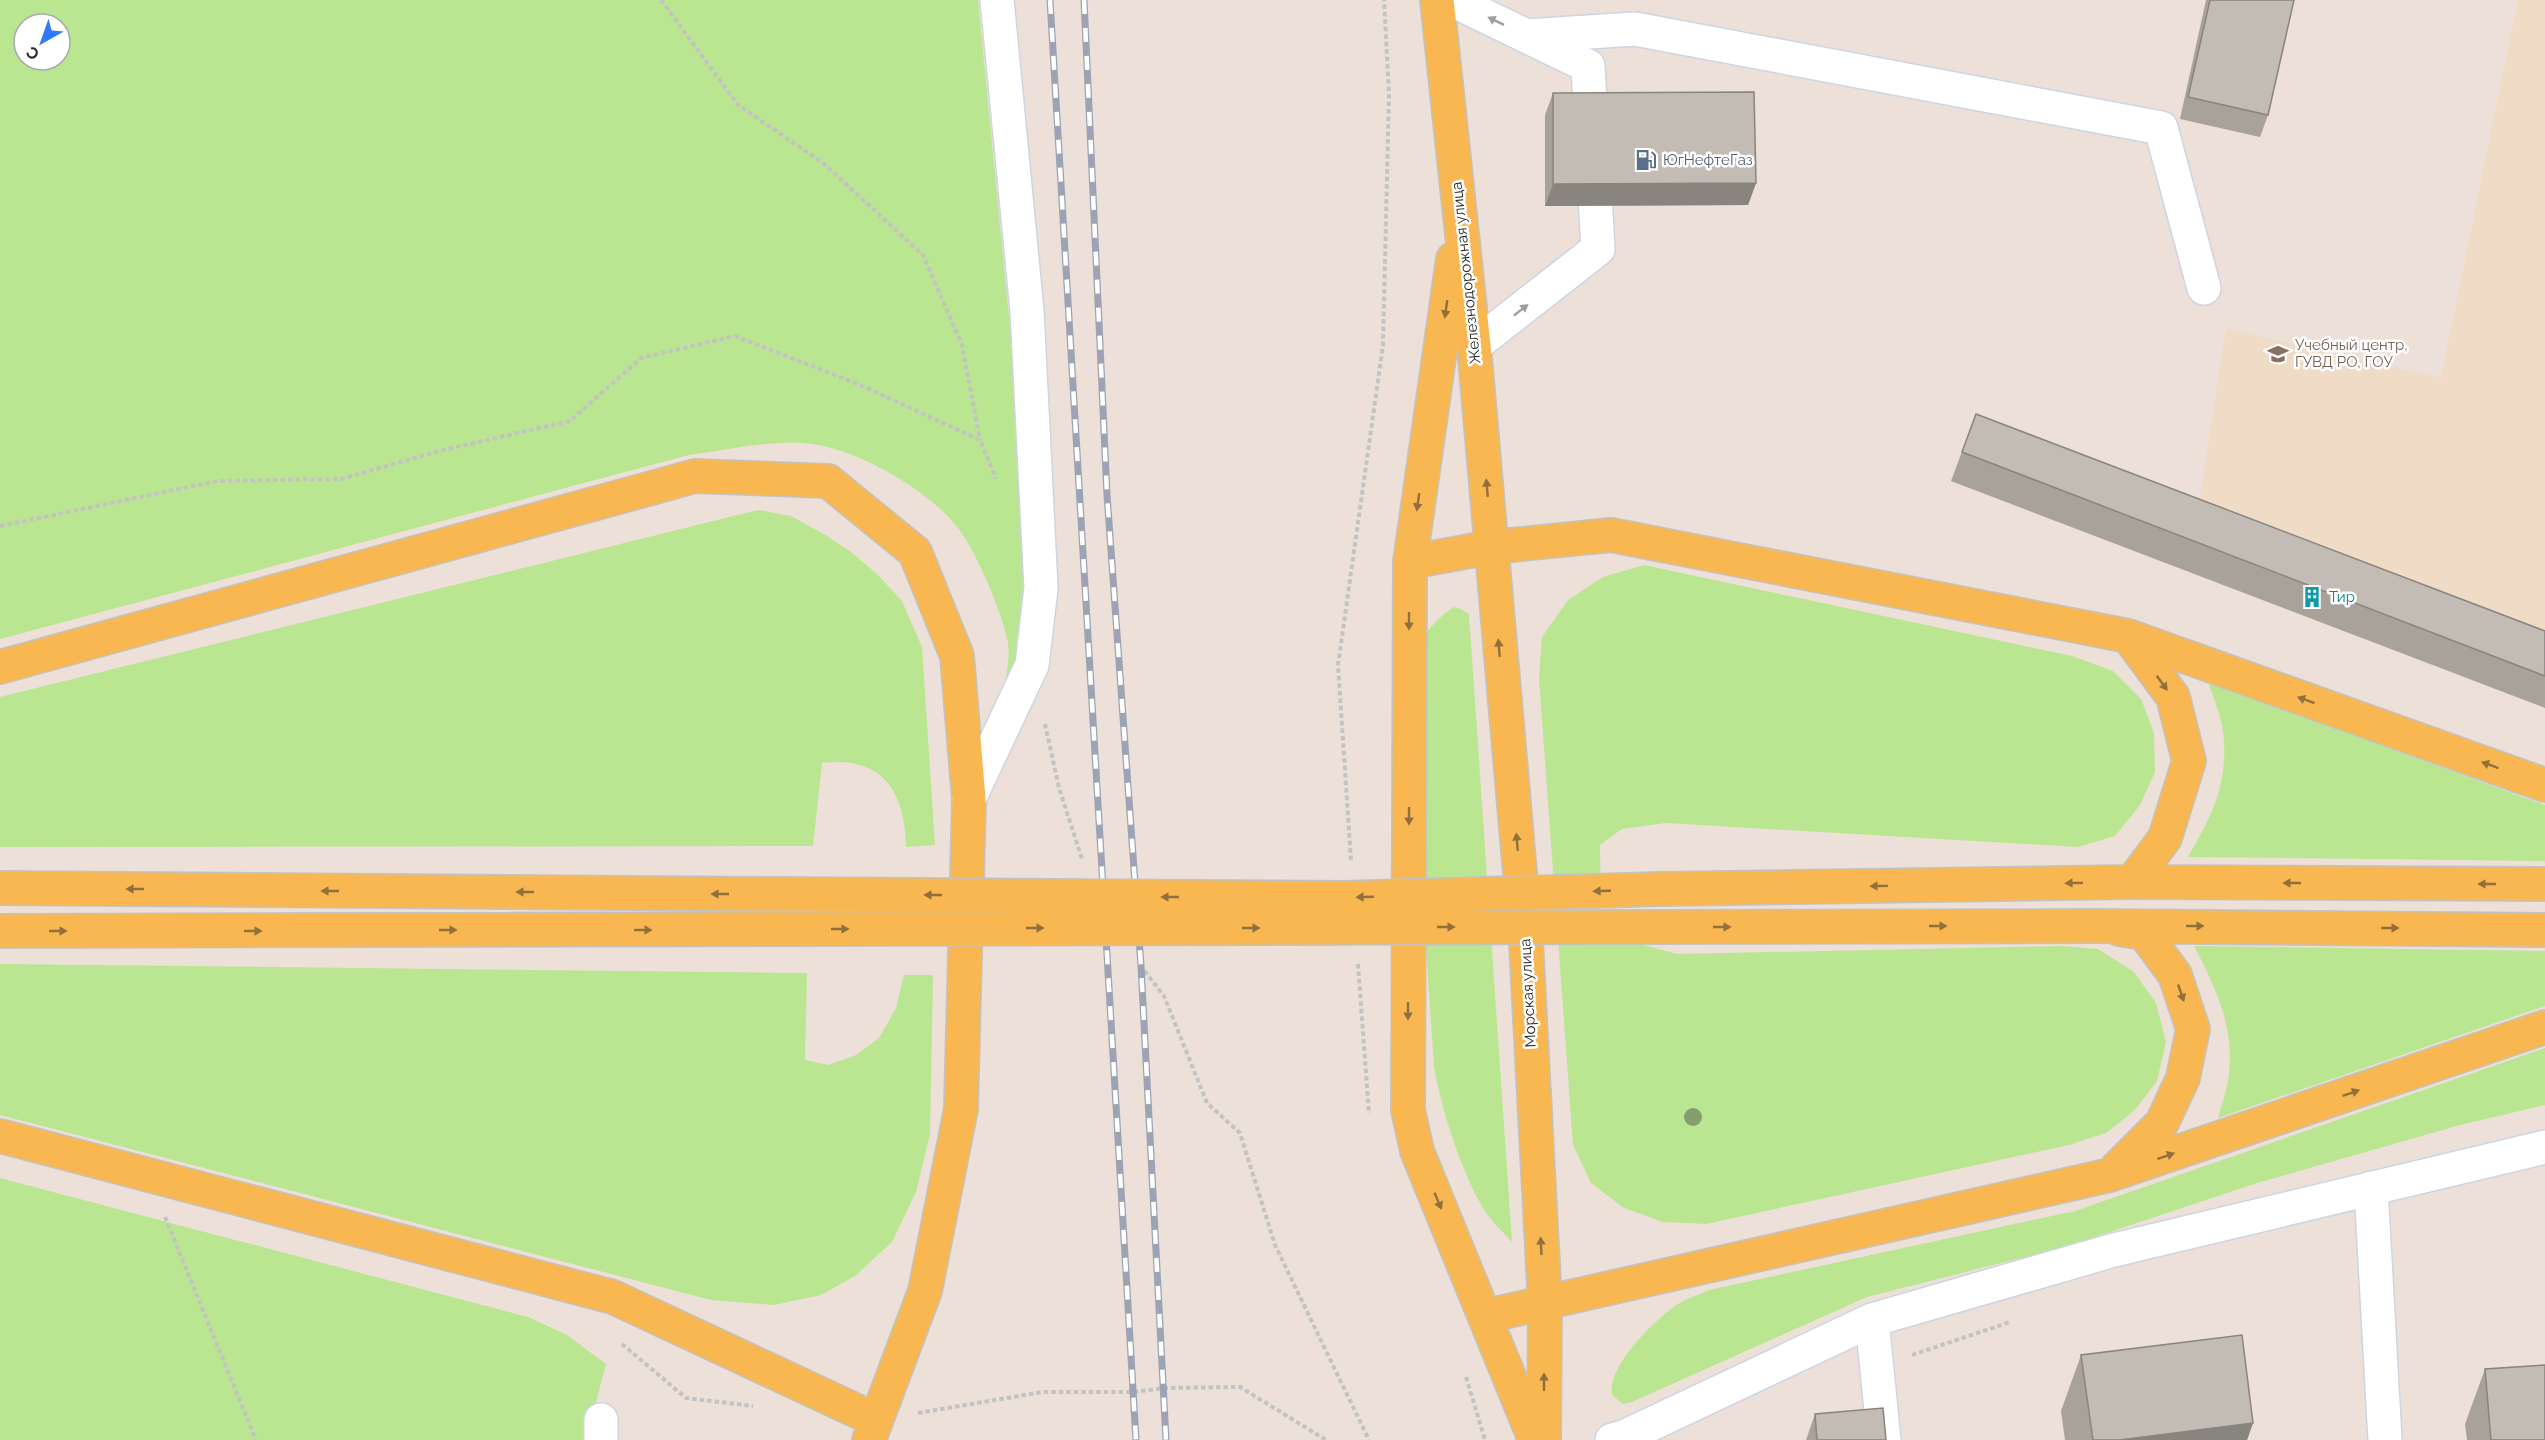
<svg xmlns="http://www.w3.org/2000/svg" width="2545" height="1440" font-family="Raleway,sans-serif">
<rect width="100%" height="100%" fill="#ece0d8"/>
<path fill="#efdbc6" d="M2518,0H2545V708L1951,481L1966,442L2195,530L2226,329L2441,378Z"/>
<path fill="#bbe691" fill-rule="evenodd" d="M0,0H978L1029,522L1024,666L1005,689C1006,675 1010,658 1008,643C1003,614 974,545 954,523C924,488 858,450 812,444C777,439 726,450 689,455L0,639ZM24,24H60V60H24Z
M758,510L791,516L827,536L851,552L877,574L902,601L922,647L935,845L906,847C905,790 882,756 822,763L813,846L0,847V697Z
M1644,565L2072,656L2113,671L2141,699L2154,733L2155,772L2140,805L2115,836L2078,847L1666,823L1622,829L1600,845L1601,924L1629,941L1677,954L2062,946L2098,949L2134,972L2156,1003L2166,1042L2157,1081L2135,1110L2106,1133L2069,1145L1706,1224L1663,1222L1624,1208L1591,1183L1573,1145L1539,679L1542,637L1568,600L1603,577Z
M1453,607L1461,609L1469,614L1512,1242C1504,1233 1494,1224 1487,1214C1464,1181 1440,1106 1434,1066L1407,669C1414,645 1432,622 1453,607Z
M2208,682L2545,805V861L2188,857C2213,814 2229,782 2223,731C2221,715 2213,697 2208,682Z
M2194,946L2545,951V1006L2218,1118C2221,1106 2226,1093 2228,1081C2236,1030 2217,990 2194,946Z
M0,964L807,973L805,1060L828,1065L856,1055L879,1038L896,1008L904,975H933L930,1134L916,1192L892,1242L855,1276L821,1295L774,1305L711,1300L0,1115Z
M2545,1048V1105L2460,1125L2257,1183L2068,1246L1867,1297L1632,1402L1623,1404L1612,1395C1607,1366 1653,1322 1675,1306C1685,1299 1698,1295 1709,1290L2075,1211Z
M0,1178L528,1317L567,1335L606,1364L586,1440H0Z"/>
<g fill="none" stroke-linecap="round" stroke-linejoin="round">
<defs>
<path id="minor" d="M1452,0L1588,66L1598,249L1474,346
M1526,36L1635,29L2161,128L2204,288
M969,799L1032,665L1041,588L1027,311L997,0
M2371,1188L2385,1440
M1872,1320L1884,1440
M601,1440V1420
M1612,1440L1626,1436L1872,1320L2114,1250L2545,1147"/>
<path id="major" d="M1437,0L1474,346L1526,942L1545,1304L1544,1440
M1453,259L1410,562L1408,1110L1417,1151L1535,1440
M1410,562L1492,547L1611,535L2128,636L2545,785
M2128,636L2173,697L2189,761L2165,838L2132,882
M0,667L695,476L828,481L915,552L957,656L969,799L961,1109L925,1291L869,1440
M0,888L778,894
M1660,889L2132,882L2545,884
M1663,927L2094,926L2545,930
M0,931L781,929
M0,1136L613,1297L876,1420
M2116,1169L2162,1123L2183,1078L2193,1029L2175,975L2144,933L2119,929
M1486,1316L2110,1175L2545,1027"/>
</defs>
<use href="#minor" stroke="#ced5e2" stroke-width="36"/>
<use href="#major" stroke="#c3c3c3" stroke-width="36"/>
<path stroke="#c3c3c3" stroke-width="4" stroke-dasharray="4.5 3" stroke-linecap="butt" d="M661,0L738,105L823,163L923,255L962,345L980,440
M0,526L218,481L341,479L439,451L570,421L641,358L735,336L858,384L980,440L996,479
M1045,724L1059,788L1082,859
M1351,860L1338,665L1383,345L1389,94L1384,0
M1358,964L1369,1114
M1140,965L1164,996L1207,1103L1240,1133L1275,1245L1369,1440
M165,1217L256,1440
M622,1344L686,1398L753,1406
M1912,1355L2010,1322
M1466,1377L1485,1440
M918,1413L1042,1392H1134L1164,1388L1240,1387L1326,1440"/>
<use href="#minor" stroke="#fff" stroke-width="33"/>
<use href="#major" stroke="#f8b751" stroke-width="33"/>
<defs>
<path id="rail" d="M1050,0L1136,1440
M1084,0L1107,495L1141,966L1166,1440"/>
</defs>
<use href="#rail" stroke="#9ba3b4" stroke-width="7"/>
<use href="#rail" stroke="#fff" stroke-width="4.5" stroke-dasharray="14" stroke-linecap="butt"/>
<defs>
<path id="major-bridge" d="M778,894L1345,898L1660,889
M781,929L1663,927"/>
</defs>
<use href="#major-bridge" stroke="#c3c3c3" stroke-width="36" stroke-linecap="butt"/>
<use href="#major-bridge" stroke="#f8b751" stroke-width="33"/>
</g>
<circle fill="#869e6d" cx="1693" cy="1117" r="9"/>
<path fill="#a8a29b" d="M2206,0H2294L2268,115L2260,137L2180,119Z
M1553,93L1756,183L1748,205L1545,206V115Z
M1976,414L2545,631V708L1951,481Z
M2081,1355L2253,1423L2247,1440H2065L2061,1411Z
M2485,1369L2545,1440H2467L2465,1424Z
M1815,1414L1886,1440H1806Z"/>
<path fill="#88847e" d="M1756,183L1748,205L1545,206L1553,184Z
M2253,1423L2247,1440H2120Z"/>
<path fill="#c3bcb4" stroke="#88847e" stroke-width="1.5" d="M2210,0H2294L2268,115L2188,97Z
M1754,92L1756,183L1553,184V93Z
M1976,414L2545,631V676L1962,452Z
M2242,1335L2253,1423L2120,1440H2093L2081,1355Z
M2545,1365V1440H2491L2485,1369Z
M1883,1408L1886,1440H1817L1815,1414Z"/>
<defs><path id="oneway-solid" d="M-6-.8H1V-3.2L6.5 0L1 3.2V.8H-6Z" transform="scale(1.5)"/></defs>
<g fill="#9e9e9e">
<use href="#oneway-solid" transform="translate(1496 21) rotate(-154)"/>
<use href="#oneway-solid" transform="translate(1521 310) rotate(-38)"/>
</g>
<g fill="#90703c">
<use href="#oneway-solid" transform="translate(1446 309) rotate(98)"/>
<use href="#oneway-solid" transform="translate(1487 488) rotate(-95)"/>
<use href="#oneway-solid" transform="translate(1418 502) rotate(98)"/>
<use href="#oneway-solid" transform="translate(1409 621) rotate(90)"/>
<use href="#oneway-solid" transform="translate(1499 648) rotate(-95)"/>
<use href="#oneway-solid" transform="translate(2162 683) rotate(54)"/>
<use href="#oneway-solid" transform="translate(2306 700) rotate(-160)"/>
<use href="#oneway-solid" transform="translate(2490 765) rotate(-160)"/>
<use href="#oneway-solid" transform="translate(1409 816) rotate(90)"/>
<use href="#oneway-solid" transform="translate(1517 842) rotate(-95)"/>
<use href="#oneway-solid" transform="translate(2074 883) rotate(179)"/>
<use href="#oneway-solid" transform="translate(2292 883) rotate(-180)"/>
<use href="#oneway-solid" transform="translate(2487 884) rotate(-180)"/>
<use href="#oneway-solid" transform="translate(1879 886) rotate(179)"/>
<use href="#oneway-solid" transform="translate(135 889) rotate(-180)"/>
<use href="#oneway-solid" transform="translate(330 891) rotate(-180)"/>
<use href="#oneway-solid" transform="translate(1602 891) rotate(178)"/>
<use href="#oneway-solid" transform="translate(525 892) rotate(-180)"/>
<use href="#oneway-solid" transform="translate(720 894) rotate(-180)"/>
<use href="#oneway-solid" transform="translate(933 895) rotate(-180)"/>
<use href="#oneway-solid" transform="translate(1170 897) rotate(-180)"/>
<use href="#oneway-solid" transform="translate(1365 897) rotate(178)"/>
<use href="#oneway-solid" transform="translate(1938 926)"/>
<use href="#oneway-solid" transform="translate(2195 926)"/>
<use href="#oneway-solid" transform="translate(1446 927)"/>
<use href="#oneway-solid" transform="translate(1722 927)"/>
<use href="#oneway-solid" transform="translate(1035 928)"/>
<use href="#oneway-solid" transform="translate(1251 928)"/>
<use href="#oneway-solid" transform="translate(2390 928)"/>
<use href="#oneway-solid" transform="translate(840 929)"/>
<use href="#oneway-solid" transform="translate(448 930)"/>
<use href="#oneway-solid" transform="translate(643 930)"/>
<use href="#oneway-solid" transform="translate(58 931)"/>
<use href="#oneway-solid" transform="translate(253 931)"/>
<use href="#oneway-solid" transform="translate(2181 993) rotate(71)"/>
<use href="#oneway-solid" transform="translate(1408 1011) rotate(90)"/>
<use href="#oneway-solid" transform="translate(2351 1093) rotate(-19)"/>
<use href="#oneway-solid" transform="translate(2166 1156) rotate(-19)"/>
<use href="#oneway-solid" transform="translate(1438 1201) rotate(67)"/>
<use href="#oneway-solid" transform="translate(1541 1246) rotate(-93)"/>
<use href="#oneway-solid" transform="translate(1544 1382) rotate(-90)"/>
</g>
<defs>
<symbol id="fuel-bare" viewBox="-9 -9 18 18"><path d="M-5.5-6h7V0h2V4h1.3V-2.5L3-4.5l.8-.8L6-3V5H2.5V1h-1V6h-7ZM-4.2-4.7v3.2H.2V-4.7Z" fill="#5c6f8a" stroke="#fff" stroke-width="2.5" paint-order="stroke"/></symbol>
<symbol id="university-bare" viewBox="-9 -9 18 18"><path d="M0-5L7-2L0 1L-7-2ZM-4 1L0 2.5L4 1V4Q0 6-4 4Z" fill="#8d6e63" stroke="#fff" stroke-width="2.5" paint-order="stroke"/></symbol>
<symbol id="building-bare" viewBox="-9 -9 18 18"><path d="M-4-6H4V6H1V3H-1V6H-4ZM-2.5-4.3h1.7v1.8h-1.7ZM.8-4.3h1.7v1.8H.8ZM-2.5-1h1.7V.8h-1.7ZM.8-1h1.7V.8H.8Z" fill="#0f9aa8" stroke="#fff" stroke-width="2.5" paint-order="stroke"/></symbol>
</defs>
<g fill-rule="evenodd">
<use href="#fuel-bare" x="1631" y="145" width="30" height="30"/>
<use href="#university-bare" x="2263" y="339" width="30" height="30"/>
<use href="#building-bare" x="2297" y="582" width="30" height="30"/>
</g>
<g text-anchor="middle" stroke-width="5" stroke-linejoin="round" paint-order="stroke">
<g font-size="15" fill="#4e5e75" stroke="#fff" text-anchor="start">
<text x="1663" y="165">ЮгНефтеГаз</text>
</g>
<g font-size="15" fill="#282828" stroke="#fff">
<text transform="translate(1466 273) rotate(-96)" y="5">Железнодорожная улица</text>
<text transform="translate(1528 993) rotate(-93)" y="5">Морская улица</text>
</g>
<g font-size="15" fill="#785e54" stroke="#fff" text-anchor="start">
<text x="2295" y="350">Учебный центр,<tspan x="2295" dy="17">ГУВД РО, ГОУ</tspan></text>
</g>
<g font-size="15" fill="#0d838f" stroke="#fff" text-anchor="start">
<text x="2329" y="602">Тир</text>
</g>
</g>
<g transform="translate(42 42) rotate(220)"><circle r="28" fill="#ffffff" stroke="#a9a9a9" stroke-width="1.5"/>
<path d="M0-4.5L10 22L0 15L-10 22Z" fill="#3278ff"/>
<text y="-9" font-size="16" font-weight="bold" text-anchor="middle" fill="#282828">С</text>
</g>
</svg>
